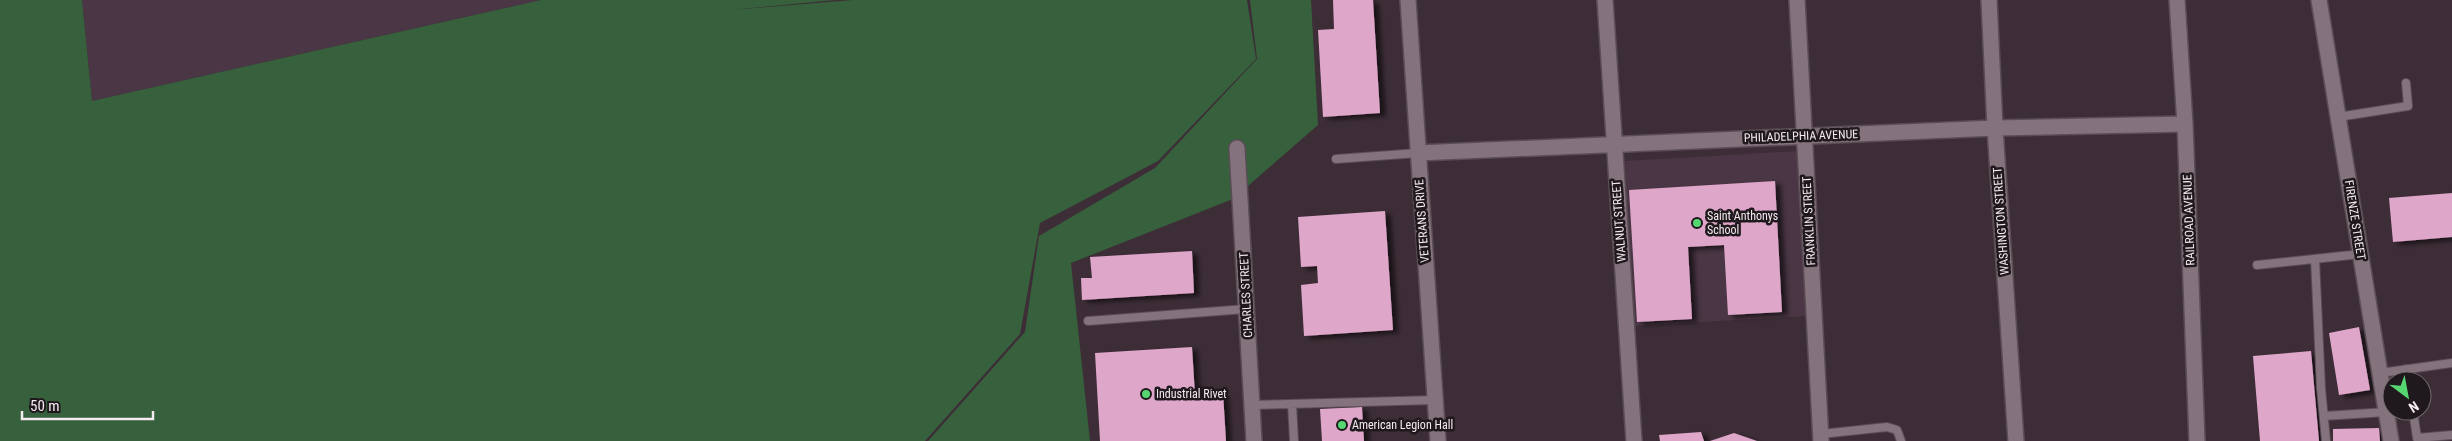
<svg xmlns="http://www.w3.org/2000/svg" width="2452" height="441" font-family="'Roboto Condensed',sans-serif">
<defs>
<filter id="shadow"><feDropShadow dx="5.5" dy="3" stdDeviation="2.5" flood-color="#0009"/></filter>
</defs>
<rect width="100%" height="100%" fill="#3d2d37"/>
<path fill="#4a3644" d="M82,0H541L92,101Z
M1799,151L1808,316L1634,326L1625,161Z"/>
<path fill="#36613c" d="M0,0H82L92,101L541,0H836L731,10L853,0H1247L1256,59L1158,161L1040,223L1020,334L925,441H0Z
M1250,0H1311L1318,125L1233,199L1071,263L1090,441H928L1025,332L1039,236L1155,168L1257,59Z"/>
<path fill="#dea6c9" filter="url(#shadow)" d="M1333,0H1373L1380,113L1323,117L1318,30L1334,29Z
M1775,181L1782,312L1728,315L1724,245L1688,247L1692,319L1637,322L1629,190Z
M2452,193V237L2393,242L2389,198Z
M1385,211L1393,330L1304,336L1301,285L1318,283L1317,266L1301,267L1298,217Z
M1192,251L1194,293L1082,300L1081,278H1092L1090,257Z
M2359,327L2370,390L2339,395L2329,333Z
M1192,347L1195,395L1223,393L1226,441H1100L1095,353Z
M2311,351L2319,441H2260L2253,356Z
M1362,407L1364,441H1322L1320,409Z
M2379,428L2380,441H2333V429Z
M1701,432L1704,441H1660L1659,435Z
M1734,433L1757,441H1710Z"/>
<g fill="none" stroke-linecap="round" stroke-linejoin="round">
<defs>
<path id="lane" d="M2338,117L2408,106L2406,83
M1336,159L1418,153
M2315,259L2321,388L2326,441
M2257,265L2361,254
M1088,321L1246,309
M2406,369L2408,381
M2380,373L2452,363
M1292,404L1294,441
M1252,405L1435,400
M2413,411L2417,438L2452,435
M2324,416L2387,412
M1821,434L1887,427L1897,430L1901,441"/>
<path id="street" d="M1408,0L1438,441
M1605,0L1634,441
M1797,0L1821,441
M1989,0L1995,128L2016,441
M2177,0L2185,124L2197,441
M2319,0L2391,441
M1237,148L1254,441
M1418,153L1995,128L2185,124"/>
</defs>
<use href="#lane" stroke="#5a4d55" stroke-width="10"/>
<use href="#street" stroke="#5a4d55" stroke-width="18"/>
<use href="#lane" stroke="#84727d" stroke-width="8"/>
<use href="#street" stroke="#84727d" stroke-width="15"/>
</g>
<g fill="#56d671" stroke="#1f181c" stroke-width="2">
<circle cx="1697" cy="223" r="5"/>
<circle cx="1146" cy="394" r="5"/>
<circle cx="1342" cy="425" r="5"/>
</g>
<g text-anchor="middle" stroke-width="5" stroke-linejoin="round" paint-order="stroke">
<g font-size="12" fill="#f6ebf1" stroke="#1f181c">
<text transform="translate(1801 136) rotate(-2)" y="4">PHILADELPHIA AVENUE</text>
<text transform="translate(2189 220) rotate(-92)" y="4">RAILROAD AVENUE</text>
<text transform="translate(2355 220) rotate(81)" y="4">FIRENZE STREET</text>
<text transform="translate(1422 221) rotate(-94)" y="4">VETERANS DRIVE</text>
<text transform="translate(1619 221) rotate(-94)" y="4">WALNUT STREET</text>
<text transform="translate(1809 221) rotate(-93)" y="4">FRANKLIN STREET</text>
<text transform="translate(2001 221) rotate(-94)" y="4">WASHINGTON STREET</text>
<text transform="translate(1246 295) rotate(-93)" y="4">CHARLES STREET</text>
</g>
<g font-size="12" fill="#f6ebf1" stroke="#1f181c" text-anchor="start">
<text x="1707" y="220">Saint Anthonys<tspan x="1707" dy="14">School</tspan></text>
<text x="1156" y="398">Industrial Rivet</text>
<text x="1352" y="429">American Legion Hall</text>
</g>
</g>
<g transform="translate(2407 396) rotate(148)"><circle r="24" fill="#1f181c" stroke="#756c71"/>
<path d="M0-4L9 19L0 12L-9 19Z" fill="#56d671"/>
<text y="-8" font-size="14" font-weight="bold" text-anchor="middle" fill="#f6ebf1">N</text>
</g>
<path d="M22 411v8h131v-8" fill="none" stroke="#f6ebf1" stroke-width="2.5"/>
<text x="30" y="411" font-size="15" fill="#f6ebf1" stroke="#1f181c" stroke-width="4" paint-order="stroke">50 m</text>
</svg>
